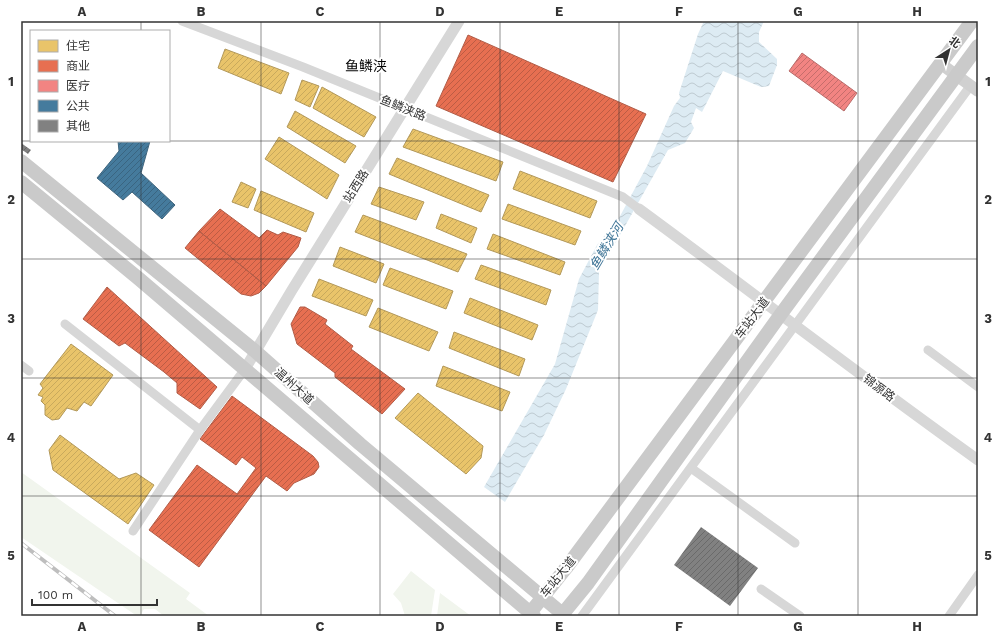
<svg xmlns="http://www.w3.org/2000/svg" width="999" height="637" font-family="'Work Sans','Noto Sans SC',sans-serif">
<defs>
<pattern id="water-waves" width="16" height="10" patternUnits="userSpaceOnUse"><rect width="16" height="10" fill="#ddebf3"/><path d="M0 5q4-4 8 0t8 0" fill="none" stroke="#becad1"/></pattern>
<pattern id="homes-hatch" width="6" height="6" patternUnits="userSpaceOnUse"><rect width="6" height="6" fill="#e9c46a"/><path d="M-1 1l2-2M0 6l6-6M5 7l2-2" fill="none" stroke="#c8a95c"/></pattern>
<pattern id="shops-hatch" width="6" height="6" patternUnits="userSpaceOnUse"><rect width="6" height="6" fill="#e76f51"/><path d="M-1 1l2-2M0 6l6-6M5 7l2-2" fill="none" stroke="#bc5c44"/></pattern>
<pattern id="health-hatch" width="6" height="6" patternUnits="userSpaceOnUse"><rect width="6" height="6" fill="#f28482"/><path d="M-1 1l2-2M0 6l6-6M5 7l2-2" fill="none" stroke="#c56d6b"/></pattern>
<pattern id="public-hatch" width="6" height="6" patternUnits="userSpaceOnUse"><rect width="6" height="6" fill="#457b9d"/><path d="M-1 1l2-2M0 6l6-6M5 7l2-2" fill="none" stroke="#3a6581"/></pattern>
<pattern id="building-hatch" width="6" height="6" patternUnits="userSpaceOnUse"><rect width="6" height="6" fill="#818181"/><path d="M-1 1l2-2M0 6l6-6M5 7l2-2" fill="none" stroke="#6a6a6a"/></pattern>
</defs>
<rect width="100%" height="100%" fill="#fff"/>
<path fill="#f1f5ed" d="M21,472L190,593L186,599L209,616H164L155,609H144L140,616H137L21,537Z
M411,571L435,590L431,616H405L401,603L393,594Z
M440,593L471,616H437Z"/>
<path fill="url(#water-waves)" d="M704,21H764L759,32V42L777,59V65L769,86L761,87L723,71L702,112L696,108L691,122L694,128L685,143L668,150L599,272L598,310L566,389L544,435L505,502L484,487L555,364L579,279L597,245L619,218L647,166L674,106L680,98L679,93L698,34Z"/>
<path fill="url(#homes-hatch)" stroke="#b2985a" d="M225,49L289,73L281,94L218,68Z
M302,80L319,86L310,107L295,100Z
M322,87L376,117L364,137L313,108Z
M295,111L356,146L345,163L287,127Z
M413,129L503,162L496,181L403,147Z
M279,137L339,175L327,199L265,159Z
M397,158L489,195L481,212L389,174Z
M520,171L597,201L590,218L513,189Z
M241,182L256,189L248,208L232,202Z
M379,187L424,202L416,220L371,204Z
M261,191L314,213L306,232L254,210Z
M508,204L581,231L575,245L502,219Z
M441,214L477,228L471,243L436,228Z
M363,215L467,254L458,272L355,232Z
M493,234L565,262L560,275L487,249Z
M340,247L384,264L376,283L333,266Z
M481,265L551,290L546,305L475,279Z
M390,268L453,291L446,309L383,285Z
M319,279L373,300L366,316L312,296Z
M470,298L538,325L532,340L464,313Z
M378,308L438,332L429,351L369,327Z
M454,332L525,359L519,376L449,348Z
M71,344L113,375L91,406L84,402L77,411L67,408L59,419L52,420L45,415V405L41,401L43,397L38,395L43,388L40,384Z
M443,366L510,392L502,411L436,386Z
M418,393L483,446L481,458L466,474L395,418Z
M60,435L119,479L136,473L154,485L128,524L53,470L49,450Z"/>
<path fill="url(#shops-hatch)" stroke="#b15d48" d="M468,35L646,114L613,182L436,106Z
M220,209L259,238L267,230L278,235L283,232L301,238L298,247L266,286L199,231Z
M199,231L266,286L259,293L251,296L241,294L185,248Z
M107,287L217,387L200,409L177,393V383L164,372L125,343L119,346L83,319Z
M300,307H305L327,320L325,324L353,346L351,349L405,389L382,414L335,377V373L297,344L291,324Z
M232,396L313,456L318,462L319,467L314,474L294,483L287,491L266,476L199,567L149,530L197,465L237,494L256,468L242,457L236,465L200,439Z"/>
<path fill="url(#health-hatch)" stroke="#b96c6a" d="M802,53L857,93L844,111L789,71Z"/>
<path fill="url(#public-hatch)" stroke="#40657d" d="M118,141H150L141,173L175,205L162,219L132,192L123,200L97,178L119,151Z"/>
<path fill="url(#building-hatch)" d="M21,143L31,150L28,154L21,149Z
M701,527L758,568L730,606L674,565Z"/>
<g fill="none" stroke-linecap="round" stroke-linejoin="round">
<path stroke="#d7d7d7" stroke-width="9" d="M182,21L303,67L623,197L639,209
M65,324L200,430
M928,350L978,387
M21,365L29,371
M691,468L795,543
M133,531L200,430L245,369
M761,589L800,616
M582,616L971,85
M949,616L978,575"/>
<path stroke="#d7d7d7" stroke-width="11" d="M639,209C752,292 863,378 978,460
M245,369L292,290L459,21"/>
<path stroke="#d0d0d0" stroke-width="12" d="M941,64L978,91"/>
<path stroke="#cacaca" stroke-width="14" d="M21,161L255,351L360,444L565,616
M21,182L138,278L534,616
M530,613L566,568L972,21
M561,616L588,583L781,314L978,46"/>
<defs>
<path id="rail" d="M21,543L115,616"/>
</defs>
<use href="#rail" stroke="#bebebe" stroke-width="4"/>
<use href="#rail" stroke="#fff" stroke-width="2.5" stroke-dasharray="8" stroke-linecap="butt"/>
</g>
<path fill="none" stroke="#333" stroke-width="1" stroke-opacity="0.55" d="M141,21V31M261,21V616M380,21V616M500,21V616M619,21V616M738,21V616M858,21V616M21,141H31M141,141V616M169,141H978M21,259H978M21,378H978M21,496H978"/>
<g text-anchor="middle" stroke-width="4" stroke-linejoin="round" paint-order="stroke">
<g font-size="12" fill="#333" stroke="#fff">
<text transform="translate(403 108) rotate(22)" y="4">鱼鳞浃路</text>
<text transform="translate(356 186) rotate(-58)" y="4">站西路</text>
<text transform="translate(752 318) rotate(-53)" y="4">车站大道</text>
<text transform="translate(294 386) rotate(42)" y="4">温州大道</text>
<text transform="translate(879 388) rotate(37)" y="4">锦源路</text>
<text transform="translate(558 577) rotate(-51)" y="4">车站大道</text>
</g>
<g font-size="13" font-style="italic" fill="#3f7597" stroke="#fff">
<text transform="translate(606 246) rotate(-59)" y="5">鱼鳞浃河</text>
</g>
<g font-size="14" fill="#000" stroke="#fff">
<text x="366" y="71">鱼鳞浃</text>
</g>
</g>
<rect width="999" height="637" fill="none" stroke="#ffffff" stroke-width="44"/>
<rect x="30" y="30" width="140" height="112" fill="#ffffff" stroke="#adadad"/>
<rect x="38" y="40" width="20" height="12" fill="#e9c46a" stroke="#adadad"/>
<text x="66" y="50" font-size="12" fill="#333333">住宅</text>
<rect x="38" y="60" width="20" height="12" fill="#e76f51" stroke="#adadad"/>
<text x="66" y="70" font-size="12" fill="#333333">商业</text>
<rect x="38" y="80" width="20" height="12" fill="#f28482" stroke="#adadad"/>
<text x="66" y="90" font-size="12" fill="#333333">医疗</text>
<rect x="38" y="100" width="20" height="12" fill="#457b9d" stroke="#adadad"/>
<text x="66" y="110" font-size="12" fill="#333333">公共</text>
<rect x="38" y="120" width="20" height="12" fill="#818181" stroke="#adadad"/>
<text x="66" y="130" font-size="12" fill="#333333">其他</text>
<g transform="translate(949 50) rotate(36)" stroke="#ffffff" stroke-width="3" paint-order="stroke">
<path d="M0-3L7 15L0 10L-7 15Z" fill="#333333"/>
<text y="-6" font-size="11" font-weight="bold" text-anchor="middle" fill="#333333">北</text>
</g>
<path d="M32 599v6h125v-6" fill="none" stroke="#333333" stroke-width="2"/>
<text x="38" y="599" font-size="12" fill="#333333" stroke="#ffffff" stroke-width="3" paint-order="stroke">100 m</text>
<rect x="22" y="22" width="955" height="593" fill="none" stroke="#333" stroke-width="1.5"/>
<g font-size="13" text-anchor="middle" font-weight="bold" fill="#333">
<text x="82" y="16">A</text>
<text x="201" y="16">B</text>
<text x="320" y="16">C</text>
<text x="440" y="16">D</text>
<text x="559" y="16">E</text>
<text x="679" y="16">F</text>
<text x="798" y="16">G</text>
<text x="917" y="16">H</text>
<text x="11" y="86">1</text>
<text x="988" y="86">1</text>
<text x="11" y="204">2</text>
<text x="988" y="204">2</text>
<text x="11" y="323">3</text>
<text x="988" y="323">3</text>
<text x="11" y="442">4</text>
<text x="988" y="442">4</text>
<text x="11" y="560">5</text>
<text x="988" y="560">5</text>
<text x="82" y="631">A</text>
<text x="201" y="631">B</text>
<text x="320" y="631">C</text>
<text x="440" y="631">D</text>
<text x="559" y="631">E</text>
<text x="679" y="631">F</text>
<text x="798" y="631">G</text>
<text x="917" y="631">H</text>
</g>
</svg>
